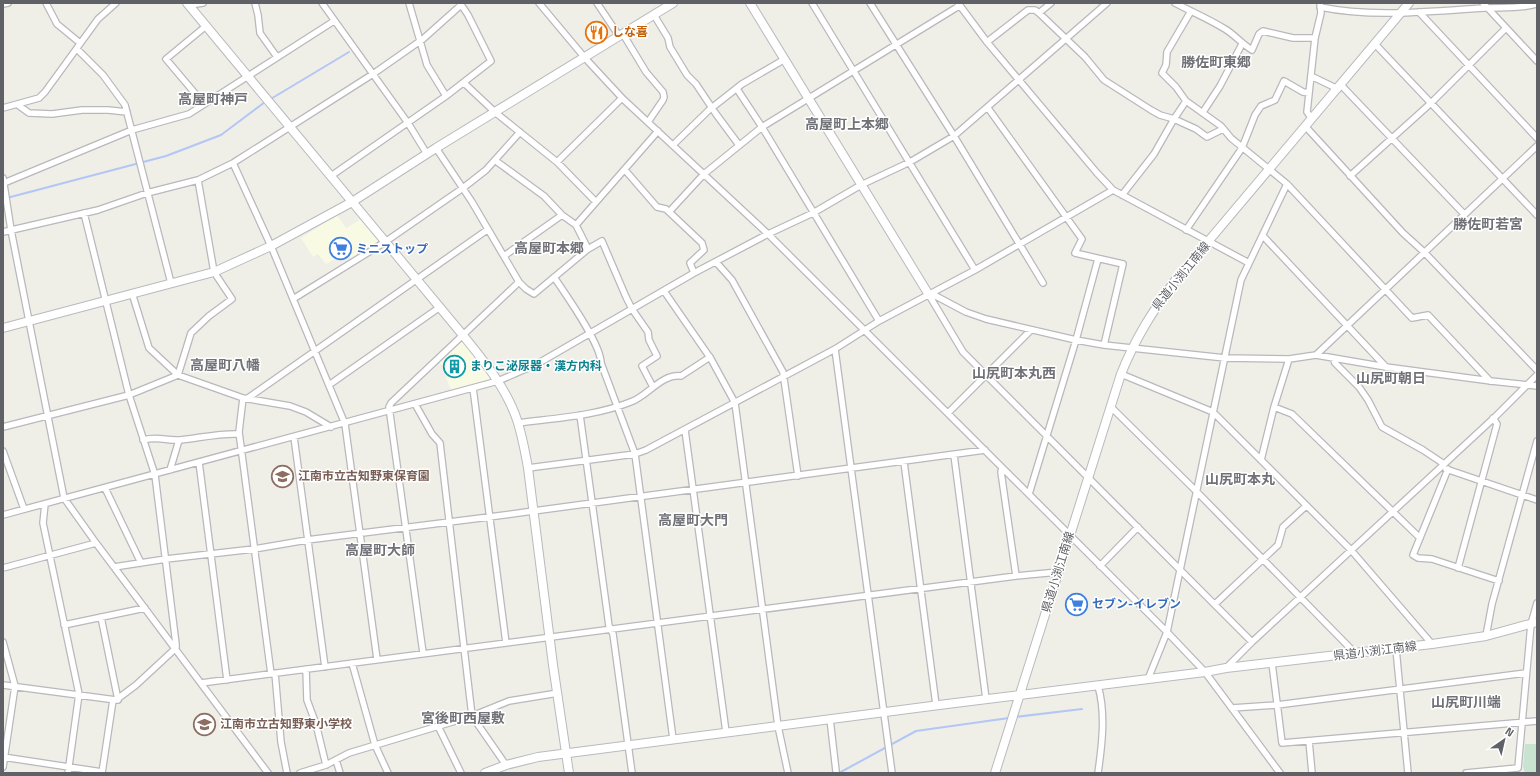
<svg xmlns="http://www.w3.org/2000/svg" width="1540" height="776" font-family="'Titillium Web','Noto Sans JP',sans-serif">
<rect width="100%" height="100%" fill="#efefe8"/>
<path fill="#f9fae3" d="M337,215L346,228L363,218L382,241L352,260L346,253L326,264L318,254L313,257L301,238Z
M462,336L496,380L452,392L446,378L451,374L437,360Z"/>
<path fill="#c8e3d0" d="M1525,744H1537V773H1525L1523,767Z"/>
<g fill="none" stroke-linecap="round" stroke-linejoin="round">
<path stroke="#b3c6f5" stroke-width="2" d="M269,100L349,52
M3,199L166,156L221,135L265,102
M1015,717L1082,709
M839,773L916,731L1009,718"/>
<defs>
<path id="street" d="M46,3L57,24L80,43
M255,3L258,15L260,33L277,57
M322,3L408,123L427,154
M409,3L427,65L446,96
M539,3L585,58L623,99L768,234L1167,632L1205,672L1280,773
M597,3L619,36
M812,3L975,270
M870,3L954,136L1043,283
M958,3L987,42L1097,173L1113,190L1249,263
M1175,3C1192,12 1209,19 1225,29C1235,35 1242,44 1252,50L1259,34L1263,31L1293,38H1315
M1483,3L1537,61
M3,4L8,3
M189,5L203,3
M1320,7C1374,18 1430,11 1485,8C1502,7 1521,9 1537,4
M1191,11L1167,52L1166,65L1162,73L1176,87L1186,101L1221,126L1231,138L1287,184L1412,318L1428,315L1490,381
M1419,12L1537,138
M1039,13L1085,57L1104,80L1151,110L1160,115L1174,119L1196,129L1207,137L1223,129
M654,15L668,38L670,47L687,75L696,84L716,114L739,145
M623,34L646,72L663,92L664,97L663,100L648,122
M987,42L1028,10H1035L1039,13L1051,3
M1375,44L1537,215
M77,49L103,75L125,105L171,283
M1311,76L1338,89
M464,83L496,113L557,162L596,202
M1341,85L1464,214
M737,89L762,127L879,321
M204,104L166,59L206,26
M18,105L29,113L52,114L82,110H108L127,112
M3,108L39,98L45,92L98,19L116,3
M988,108L1082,239L1075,253L1123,264L1104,345
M1203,112L1220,86L1242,44
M1312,119L1307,112L1315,38L1321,13L1320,3
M1306,127L1403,233L1424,252L1537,370
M673,145L709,110L742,84L785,59
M496,161L544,196L562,215L576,225L588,249
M557,162L622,98
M233,163L271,246L345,424L377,659
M625,170L657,207L666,209L702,243L704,250L690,263L694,273
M331,176L446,96L491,61L468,15L460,3
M1350,176L1431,103L1506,28
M3,178L11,230L64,498L96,543L268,773
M4,183L132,130L189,114L334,21
M1122,195L1154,154L1174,119L1186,101
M669,212L704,174L762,127L959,6
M576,225L658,131
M1186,230L1242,148L1255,115L1261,106L1275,100L1284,81L1303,92L1309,93
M3,232L98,210L147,193L198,180L233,163L373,74L423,39L461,5
M1263,236L1386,367
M504,256L562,215
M716,262L732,280L783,372L798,476
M554,277C566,295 601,344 601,363L635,454L673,739
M519,282L526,289L534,294L588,249L602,241L626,297L632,309L648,332L649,340L657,356L642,366L653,387
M664,291L711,359L735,403L778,726L788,773
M132,293L149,348L178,375L243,398L290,406L306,412L331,427
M932,294L966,312L986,319L1076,340L1104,345L1225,358L1289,359L1316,355L1386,367L1491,381L1537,386
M929,295L963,352L1252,642
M293,299L385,242L463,188L486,170L520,132
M835,349L892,773
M1316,355L1537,146
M1333,358L1335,363L1359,387L1368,400L1382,427L1423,450L1444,464
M1121,374L1213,412L1351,550L1432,644
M329,385L440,307
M473,388L506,643
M243,398L239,432L271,674
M248,398L487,230
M415,404L432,434L440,443L472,716L506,765
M1111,407L1197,492L1355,653
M1274,407L1292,414L1420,538
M948,413L1031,330
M580,415L609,626L613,634L632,773
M518,423C556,418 597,416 633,401C649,394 662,374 681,376L710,357
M3,427L129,395L178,375L191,333L209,316L232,299L214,272L198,180
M685,430L726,732
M294,437L325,667
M143,440C159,436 166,441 180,440C200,438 219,433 239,434
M3,451L24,509
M954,455L986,699
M1261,460L1274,407L1289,359
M199,462L227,680
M904,462L936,705
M528,468L635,454L646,450L835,349L879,321L975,270L1113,190
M1002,468L1001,472L1016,576
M1446,469L1537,500
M1448,469L1413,555L1418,558L1432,559L1499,581
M170,470L179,440
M105,488L141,563
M1029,494L1076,340L1098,259
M45,504L43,523L79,694L68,773
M3,515L498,381L537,364L694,273L768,234L813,213L861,185L910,162L954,136L1107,3
M1100,566L1138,527
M114,567L166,559L254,549L307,540L489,517L985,450
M3,568L96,543
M1458,568L1497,424L1493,418
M1215,604L1278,545L1283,527L1306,506
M101,617L118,700
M64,625L145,608
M1486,636L1492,604L1537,441
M3,642L15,686L3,767
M1396,649L1408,773
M423,653L389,407L391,403L519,282L472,202L436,148
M352,663L375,745L388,773
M1272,663L1282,743L1537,721
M1226,668L1252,642L1495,417L1537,375
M306,669L307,700L316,724L326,765
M275,673L281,742L287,773
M1148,679L1167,632L1241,280L1287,184
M201,683L1016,576L1058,572
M3,685L116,700L136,685L176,648V644L155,475L129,395L84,213
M1232,708L1277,705L1526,673
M830,719L836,771
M438,726L461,773
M1309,741L1312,773
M3,757L102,772
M336,760L340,773
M102,773L113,700
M300,773L326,765L349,753L472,716L509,701L558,693
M1098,773C1102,745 1106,713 1098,686
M1466,773L1518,768L1531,624L1537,603"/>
<path id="secondary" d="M187,3L462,334C483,360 506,387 517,420C522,435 525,451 528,468L553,665L569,773
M750,3L929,295
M3,328L214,272L271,246L352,202L436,148L673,3
M485,773L506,765L538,757L947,704L1205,672L1226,668L1432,644L1486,636L1537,622
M995,773L1121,374C1135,339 1152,312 1174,282L1409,3"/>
</defs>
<use href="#street" stroke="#b8b8bd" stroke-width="8"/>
<use href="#secondary" stroke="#b9babf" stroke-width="10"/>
<use href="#street" stroke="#fff" stroke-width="5.5"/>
<use href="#secondary" stroke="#fff" stroke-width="8"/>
</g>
<defs>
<symbol id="restaurant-ring" viewBox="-11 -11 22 22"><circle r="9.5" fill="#fff" stroke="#e8710a" stroke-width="1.5"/><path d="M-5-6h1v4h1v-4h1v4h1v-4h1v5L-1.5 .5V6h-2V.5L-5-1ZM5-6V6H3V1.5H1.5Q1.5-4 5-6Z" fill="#e8710a"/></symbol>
<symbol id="supermarket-ring" viewBox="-11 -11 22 22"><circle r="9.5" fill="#fff" stroke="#3f7fe0" stroke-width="1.5"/><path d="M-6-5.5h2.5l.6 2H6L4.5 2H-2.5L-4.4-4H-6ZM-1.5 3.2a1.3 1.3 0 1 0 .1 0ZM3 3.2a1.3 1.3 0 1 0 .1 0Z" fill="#3f7fe0"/></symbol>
<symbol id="building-ring" viewBox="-11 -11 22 22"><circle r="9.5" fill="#fff" stroke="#0f9aa8" stroke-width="1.5"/><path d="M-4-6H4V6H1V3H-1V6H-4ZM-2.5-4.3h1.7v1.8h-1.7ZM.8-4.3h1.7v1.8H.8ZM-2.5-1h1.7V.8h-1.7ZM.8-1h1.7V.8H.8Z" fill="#0f9aa8"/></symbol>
<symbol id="school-ring" viewBox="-11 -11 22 22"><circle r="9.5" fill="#fff" stroke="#8d6e63" stroke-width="1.5"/><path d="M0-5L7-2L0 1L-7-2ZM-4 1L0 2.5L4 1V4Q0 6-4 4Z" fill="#8d6e63"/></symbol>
</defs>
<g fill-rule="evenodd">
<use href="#restaurant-ring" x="584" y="20" width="25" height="25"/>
<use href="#supermarket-ring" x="328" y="236" width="25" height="25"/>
<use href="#building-ring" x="442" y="354" width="25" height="25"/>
<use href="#school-ring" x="270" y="464" width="25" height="25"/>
<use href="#supermarket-ring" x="1064" y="592" width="25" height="25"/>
<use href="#school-ring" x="192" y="712" width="25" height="25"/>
</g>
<g text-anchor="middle" stroke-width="3" stroke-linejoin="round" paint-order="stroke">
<g font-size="12" font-weight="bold" fill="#c56008" stroke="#fff" text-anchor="start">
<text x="612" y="36">しな喜</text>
</g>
<g font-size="12" font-weight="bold" fill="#366cbe" stroke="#fff" text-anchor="start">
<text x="356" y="253">ミニストップ</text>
<text x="1092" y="608">セブン-イレブン</text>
</g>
<g font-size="12" fill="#5f6166" stroke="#fff">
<text transform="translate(1181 276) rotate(-51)" y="4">県道小渕江南線</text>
<text transform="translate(1058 572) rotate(-73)" y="4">県道小渕江南線</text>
<text transform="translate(1375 651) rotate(-7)" y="4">県道小渕江南線</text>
</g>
<g font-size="12" font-weight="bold" fill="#0d838f" stroke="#fff" text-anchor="start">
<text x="470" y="370">まりこ泌尿器・漢方内科</text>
</g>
<g font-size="12" font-weight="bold" fill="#785e54" stroke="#fff" text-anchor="start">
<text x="298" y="480">江南市立古知野東保育園</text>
<text x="220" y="728">江南市立古知野東小学校</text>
</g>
<g font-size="14" font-weight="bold" fill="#717278" stroke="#fff">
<text x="1216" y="67">勝佐町東郷</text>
<text x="213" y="104">高屋町神戸</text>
<text x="847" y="129">高屋町上本郷</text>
<text x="1488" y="229">勝佐町若宮</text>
<text x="549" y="253">高屋町本郷</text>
<text x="225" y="370">高屋町八幡</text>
<text x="1014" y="378">山尻町本丸西</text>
<text x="1391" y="383">山尻町朝日</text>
<text x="1240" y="484">山尻町本丸</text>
<text x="693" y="525">高屋町大門</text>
<text x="380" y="555">高屋町大師</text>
<text x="1466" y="707">山尻町川端</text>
<text x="463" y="723">宮後町西屋敷</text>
</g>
</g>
<rect width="1540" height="776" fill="none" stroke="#5f6166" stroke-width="8"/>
<g transform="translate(1504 740) rotate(34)" stroke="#ffffff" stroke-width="3" paint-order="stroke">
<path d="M0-3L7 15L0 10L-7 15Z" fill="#5f6166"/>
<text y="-6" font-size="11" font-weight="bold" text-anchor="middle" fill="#5f6166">N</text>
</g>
</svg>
